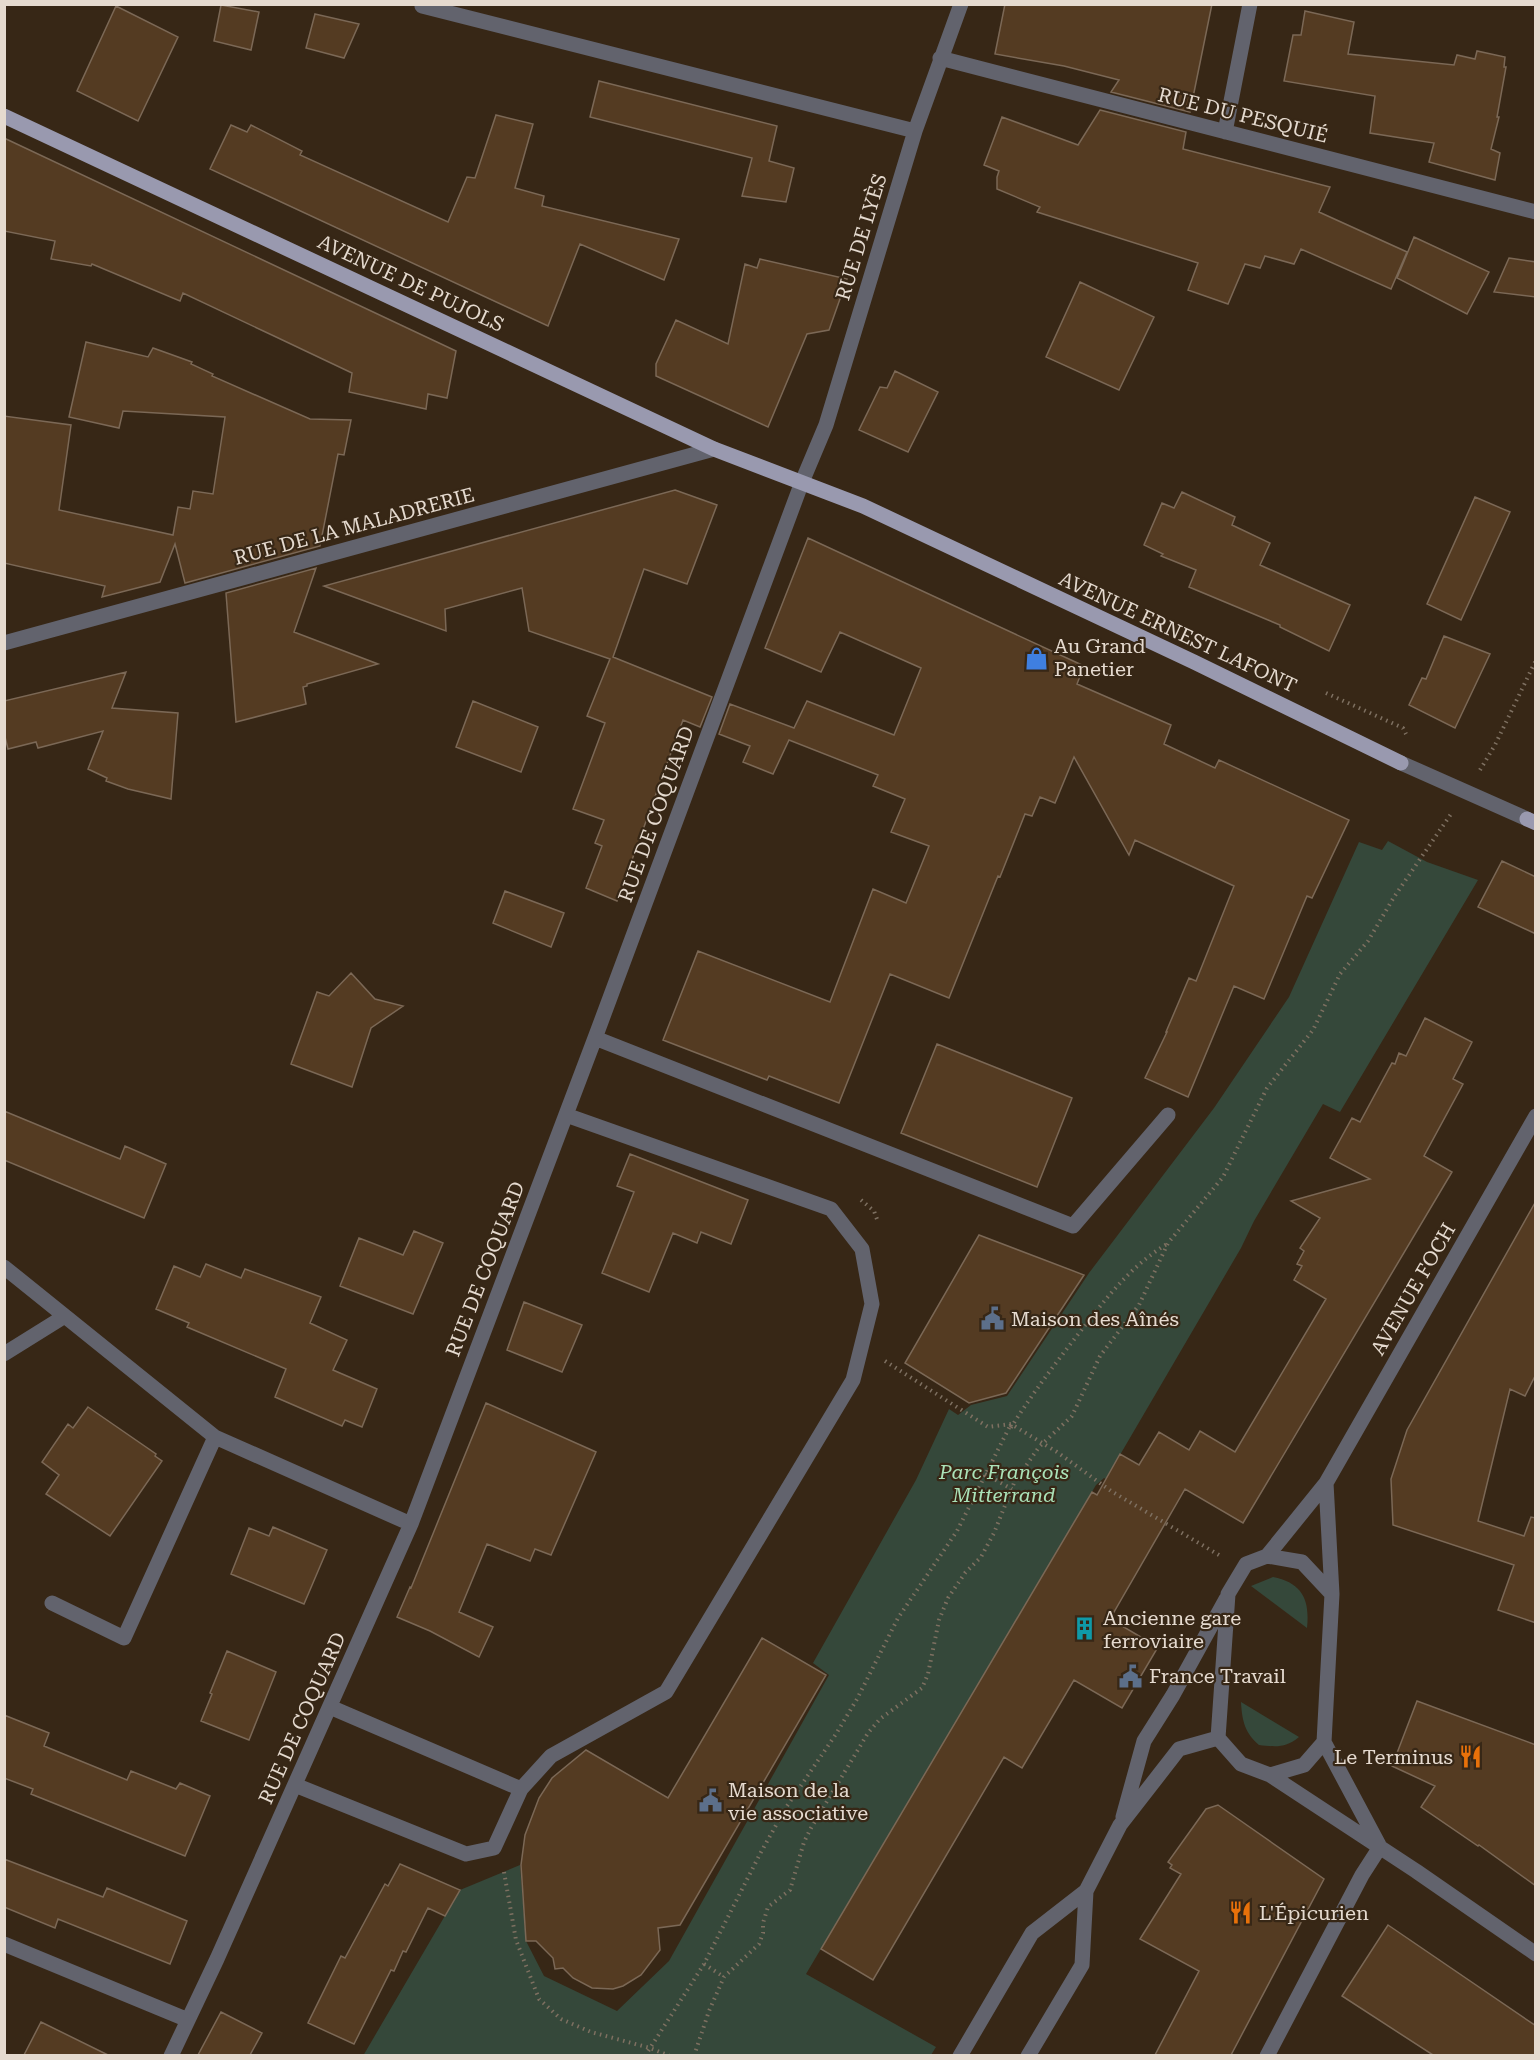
<svg xmlns="http://www.w3.org/2000/svg" width="1540" height="2060" font-family="'Roboto Serif',serif">
<rect width="100%" height="100%" fill="#372716"/>
<path fill="#35483a" d="M1388,841L1427,862L1478,880L1340,1112L1323,1104L1254,1221L1241,1248L1110,1472L1106,1479L1104,1478L1096,1485L806,1974L936,2047L931,2055L363,2056L460,1890L520,1865L526,1941L544,1976L617,2011L669,1961L829,1675L813,1663L916,1480L949,1409L958,1415L971,1405L1007,1396L1089,1273L1214,1108L1289,997L1359,842L1382,850Z
M1273,1577C1302,1583 1310,1599 1307,1628L1251,1586Z
M1241,1702L1299,1737C1286,1748 1276,1747 1259,1745C1245,1733 1242,1721 1241,1702Z"/>
<path fill="#543b22" stroke="#7b6856" stroke-width="1.5" d="M1005,4H1212L1190,112L1111,92L1119,80L1064,66L995,54Z
M221,5L259,12L251,50L214,41Z
M116,6L178,37L138,121L77,91Z
M1305,11L1354,22L1348,54L1454,65L1457,55L1475,59L1477,51L1505,57L1504,67H1506L1497,117H1499L1491,149L1500,153L1495,180L1429,162L1434,143L1370,133L1375,96L1284,81L1293,35H1301Z
M315,14L359,24L344,58L306,48Z
M599,81L777,126L769,161L794,168L786,202L742,196L752,158L590,117Z
M1100,110L1186,132L1183,149L1330,187L1319,212L1407,252L1391,289L1301,249L1294,264L1265,256L1260,268L1245,264L1228,304L1188,290L1198,263L1037,212L1040,207L997,189V177L999,171L984,165L1002,117L1078,145Z
M496,115L533,124L515,188L544,196L542,206L679,239L664,280L580,244L548,326L210,169L231,125L247,132L251,125L302,151L300,155L448,222L467,177L475,178Z
M4,138L456,351L447,398L428,394L426,409L349,392L352,373L274,336L183,293L180,301L92,264L91,266L51,259L55,241L4,231Z
M1414,237L1489,272L1467,314L1397,278Z
M1509,258L1536,262V297L1494,292Z
M760,259L847,279L829,330L807,334L768,427L656,376V364L676,320L728,344L745,264L757,268Z
M1080,282L1154,317L1119,390L1046,357Z
M86,342L148,357L153,348L192,362L191,364L213,374L212,376L310,419L351,420L344,455L338,454L320,546L185,583L175,544L160,582L102,597L105,586L4,563V416L71,425L59,510L173,535L178,507L190,509L193,491L213,494L225,417L123,411L119,428L69,417Z
M895,371L938,392L908,452L859,430L880,387L887,388Z
M675,490L717,505L687,584L644,569L613,657L712,697L700,727L683,720L617,901L586,888L602,846L595,843L604,820L573,809L605,723L587,716L610,659L529,631L522,588L445,609L446,631L324,586Z
M1182,492L1235,517L1232,525L1270,543L1260,565L1350,605L1329,651L1280,627V625L1189,587L1196,570L1161,556L1163,554L1144,545L1162,503L1174,508Z
M1475,497L1510,512L1461,620L1427,604Z
M808,538L1084,666L1077,684L1171,725L1164,744L1215,768L1219,760L1349,820L1312,898L1307,896L1264,999L1234,986L1188,1097L1145,1078L1167,1032H1166L1189,978L1196,981L1234,886L1135,840L1129,855L1074,757L1055,803L1040,797L1032,816L1025,814L1000,877L998,876L949,998L890,974L839,1103L769,1076L767,1080L663,1040L698,951L830,1002L873,889L906,903L929,846L891,832L905,799L873,786L878,775L789,740L773,774L743,762L750,746L719,734L730,704L794,728L807,701L894,735L921,668L840,632L821,672L765,648Z
M316,568L294,632L378,664L307,684V686L303,687L306,704L236,722L226,593Z
M1444,636L1490,654L1455,728L1409,705L1422,678L1426,679Z
M126,672L112,708L178,713L171,799L128,789L106,781L107,778L88,769L103,731L38,748L36,742L8,749L4,733V701Z
M473,701L538,727L521,772L456,747Z
M1502,861L1536,877V934L1478,907Z
M505,891L564,913L551,947L493,923Z
M351,973L375,999L403,1006L371,1028L352,1087L291,1064L317,992L329,996Z
M1425,1018L1472,1042L1453,1079L1463,1084L1424,1156L1452,1172L1243,1523L1185,1489L1110,1619L1158,1647L1122,1708L1074,1680L1022,1768L1004,1757L873,1980L821,1949L1092,1492L1097,1495L1120,1454L1139,1465L1159,1432L1189,1450L1200,1431L1235,1452L1326,1299L1294,1280L1302,1266L1297,1264L1304,1251L1300,1248L1320,1218L1291,1201L1370,1179L1330,1158L1352,1118L1360,1122L1392,1063L1395,1064L1399,1053L1406,1056Z
M937,1044L1072,1098L1037,1187L901,1133Z
M4,1111L120,1159L125,1146L166,1164L144,1218L4,1160Z
M630,1154L748,1200L731,1244L701,1232L697,1243L673,1233L649,1292L602,1273L634,1192L617,1186Z
M1536,1201V1374L1525,1396L1510,1389L1478,1521L1524,1536L1531,1517L1536,1518V1623L1498,1610L1514,1565L1393,1525L1391,1479L1407,1430Z
M414,1231L443,1243L413,1314L340,1286L359,1238L403,1255Z
M979,1235L1084,1275L1006,1393L969,1403L905,1363Z
M206,1264L241,1278L245,1269L321,1297L310,1323L347,1340L333,1370L377,1389L362,1427L345,1420L342,1426L275,1397L286,1369L187,1327L189,1323L156,1309L174,1266L200,1277Z
M524,1302L582,1325L562,1372L507,1350Z
M486,1403L596,1452L551,1555L535,1549L530,1561L487,1544L459,1612L493,1627L479,1657L430,1631L397,1617L410,1587L411,1588Z
M88,1407L156,1454L155,1456L162,1461L110,1536L46,1494L59,1475L42,1462L68,1424L73,1428Z
M273,1527L327,1550L304,1604L231,1574L249,1528L269,1536Z
M762,1638L826,1675L680,1925L658,1928L660,1950L641,1975L623,1986L613,1989L592,1988L573,1978L563,1968L555,1969L553,1958L536,1941H526L521,1865L525,1835L539,1798L552,1778L586,1750L668,1798Z
M227,1651L276,1672L249,1740L201,1721L212,1694L210,1693Z
M1417,1701L1536,1745V1886L1479,1845L1478,1846L1421,1807L1435,1786L1392,1766Z
M4,1715L49,1733L44,1746L127,1780L131,1771L176,1789L180,1783L210,1796L185,1856L31,1794L33,1789L4,1778Z
M1218,1805L1324,1879L1231,2055H1155L1199,1971L1140,1939L1181,1874L1170,1868L1172,1865L1168,1862L1206,1809Z
M4,1859L103,1897L107,1888L187,1921L170,1964L58,1919L55,1928L4,1907Z
M400,1864L460,1890L445,1916L428,1908L406,1952L403,1951L394,1971L391,1970L354,2044L308,2023L341,1956L345,1958L385,1884L388,1886Z
M1388,1925L1536,2026V2055H1433L1342,1996Z
M221,2012L262,2033L250,2055H198Z
M41,2022L108,2055H24Z"/>
<g fill="none" stroke-linecap="round" stroke-linejoin="round">
<path stroke="#7e7061" stroke-width="4" stroke-dasharray="1.5 4.5" stroke-linecap="butt" d="M1326,693L1403,728L1406,734
M1480,770L1495,745L1536,660
M861,1200L874,1211L878,1222
M885,1361L988,1427L1011,1424L1057,1452L1111,1491L1219,1555
M985,1474L1012,1489
M504,1872L516,1940L539,1999L561,2019L591,2032L650,2048L670,2056
M704,1964L724,1977
M645,2056L704,1964L760,1854L785,1809L836,1734L857,1699L898,1618L957,1531L1011,1424L1010,1429C1032,1394 1057,1361 1083,1328C1107,1297 1132,1265 1167,1244
M694,2056L709,2011L724,1977L759,1944L763,1933V1923L768,1907L790,1890L804,1842L811,1828L868,1733L880,1719L922,1688L928,1674L939,1620L948,1598L965,1573L981,1557L994,1533L1014,1483L1039,1447L1072,1416L1100,1356L1139,1305L1168,1243L1223,1177L1267,1088L1313,1030L1340,974L1368,941L1394,897L1451,814"/>
<path stroke="#62636d" stroke-width="15" d="M422,6L915,131
M940,58L1536,212
M1225,132L1250,4
M4,643L714,449
M1401,763L1527,819
M595,1038L1073,1226L1168,1115
M4,1267L215,1437L411,1524
M4,1354L65,1316
M1326,1483L1332,1594
M1267,1556L1326,1483L1536,1116
M52,1603L124,1638L215,1437
M330,1707L521,1789
M1324,1742L1379,1845
M1270,1775L1304,1765L1324,1742L1332,1594L1302,1562L1267,1556L1246,1564L1228,1594L1218,1738L1241,1764L1270,1775L1416,1871L1536,1954
M295,1785L466,1854L494,1848L521,1789L551,1756L666,1692L853,1380L872,1304L862,1249L831,1209L566,1115
M1123,1817L1144,1741L1173,1695L1226,1599
M4,1944L188,2020
M171,2056L217,1959L411,1524L595,1038L802,482L826,425L915,131L961,4
M960,2056L1032,1933L1086,1891
M1028,2056L1082,1965L1086,1891L1120,1825L1179,1749L1218,1738
M1267,2056L1362,1875L1380,1847"/>
<path stroke="#9999af" stroke-width="15" d="M4,116L714,449L863,506L1194,662L1401,763
M1527,819L1536,823"/>
</g>
<defs>
<symbol id="shop-bare" viewBox="-9 -9 18 18"><path d="M-5-2.5h2.3a2.7 3.5 0 0 1 5.4 0H5L5.5 6h-11ZM-1.5-2.5h3a1.5 2.3 0 0 0-3 0Z" fill="#3f7fe0" stroke="#372716" stroke-width="2.5" paint-order="stroke"/></symbol>
<symbol id="civic-bare" viewBox="-9 -9 18 18"><path d="M-.6-6.5H3V-4.5H.6V-3L4-1V1h2V6H-6V1h2V-1L-.6-3ZM-1.2 2.5V6h2.4V2.5Z" fill="#5c6f8a" stroke="#372716" stroke-width="2.5" paint-order="stroke"/></symbol>
<symbol id="building-bare" viewBox="-9 -9 18 18"><path d="M-4-6H4V6H1V3H-1V6H-4ZM-2.5-4.3h1.7v1.8h-1.7ZM.8-4.3h1.7v1.8H.8ZM-2.5-1h1.7V.8h-1.7ZM.8-1h1.7V.8H.8Z" fill="#0f9aa8" stroke="#372716" stroke-width="2.5" paint-order="stroke"/></symbol>
<symbol id="restaurant-bare" viewBox="-9 -9 18 18"><path d="M-5-6h1v4h1v-4h1v4h1v-4h1v5L-1.5 .5V6h-2V.5L-5-1ZM5-6V6H3V1.5H1.5Q1.5-4 5-6Z" fill="#e8710a" stroke="#372716" stroke-width="2.5" paint-order="stroke"/></symbol>
</defs>
<g fill-rule="evenodd">
<use href="#shop-bare" x="1020" y="642" width="33" height="33"/>
<use href="#civic-bare" x="976" y="1302" width="33" height="33"/>
<use href="#building-bare" x="1068" y="1612" width="33" height="33"/>
<use href="#civic-bare" x="1114" y="1660" width="33" height="33"/>
<use href="#restaurant-bare" x="1454" y="1740" width="33" height="33"/>
<use href="#civic-bare" x="694" y="1784" width="33" height="33"/>
<use href="#restaurant-bare" x="1224" y="1896" width="33" height="33"/>
</g>
<g text-anchor="middle" stroke-width="4.5" stroke-linejoin="round" paint-order="stroke">
<g font-size="20" fill="#e5dacf" stroke="#372716">
<text transform="translate(1243 115) rotate(14)" y="7">RUE DU PESQUIÉ</text>
<text transform="translate(861 237) rotate(-73)" y="7">RUE DE LYÈS</text>
<text transform="translate(411 283) rotate(25)" y="7">AVENUE DE PUJOLS</text>
<text transform="translate(354 526) rotate(-15)" y="7">RUE DE LA MALADRERIE</text>
<text transform="translate(1178 632) rotate(25)" y="7">AVENUE ERNEST LAFONT</text>
<text transform="translate(656 814) rotate(-70)" y="7">RUE DE COQUARD</text>
<text transform="translate(485 1269) rotate(-69)" y="7">RUE DE COQUARD</text>
<text transform="translate(1413 1289) rotate(-60)" y="7">AVENUE FOCH</text>
<text transform="translate(302 1718) rotate(-66)" y="7">RUE DE COQUARD</text>
</g>
<g font-size="20" fill="#e5dacf" stroke="#372716" text-anchor="start">
<text x="1054" y="653">Au Grand<tspan x="1054" dy="23">Panetier</tspan></text>
<text x="1011" y="1326">Maison des Aînés</text>
<text x="1103" y="1625">Ancienne gare<tspan x="1103" dy="23">ferroviaire</tspan></text>
<text x="1149" y="1683">France Travail</text>
<text x="1453" y="1764" text-anchor="end">Le Terminus</text>
<text x="728" y="1797">Maison de la<tspan x="728" dy="23">vie associative</tspan></text>
<text x="1259" y="1920">L'Épicurien</text>
</g>
<g font-size="20" font-style="italic" fill="#aae2b8" stroke="#372716">
<text x="1004" y="1479">Parc François<tspan x="1004" dy="23">Mitterrand</tspan></text>
</g>
</g>
<rect width="1540" height="2060" fill="none" stroke="#e5dacf" stroke-width="12"/>
</svg>
